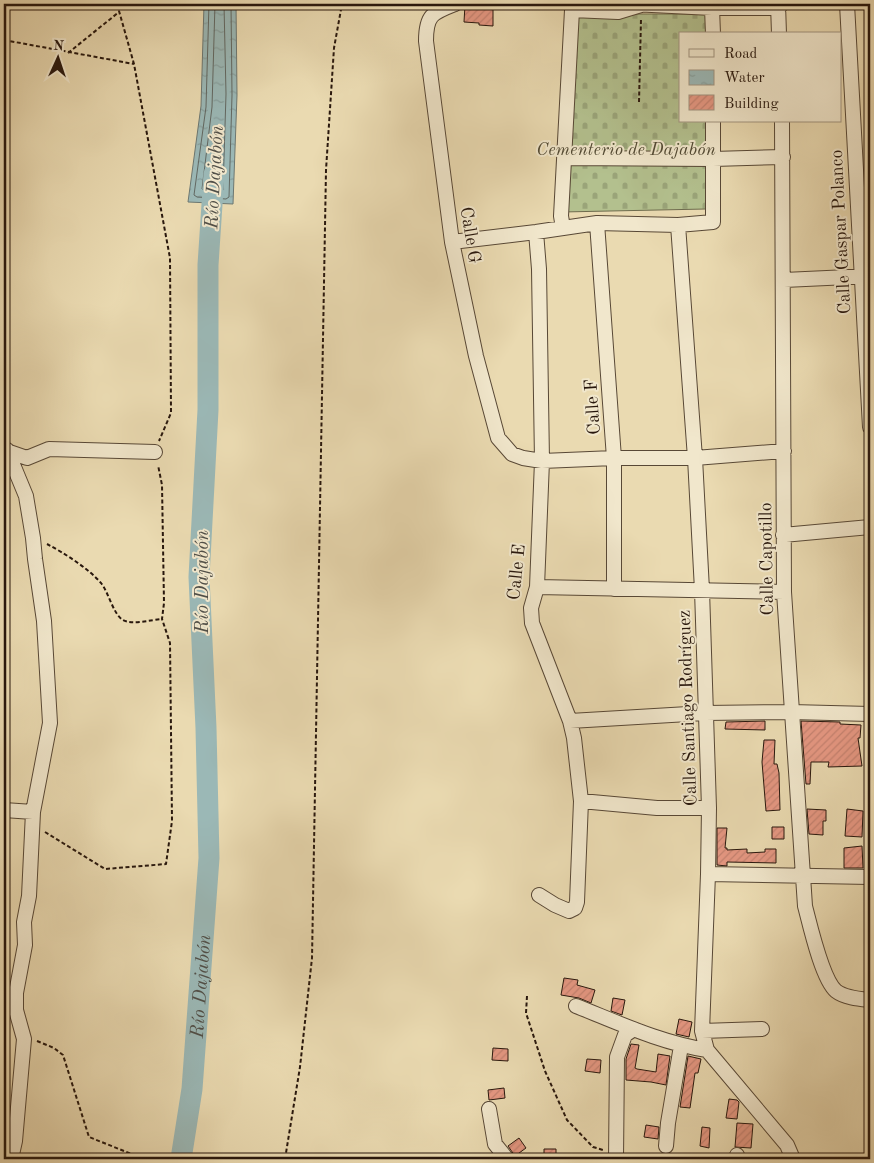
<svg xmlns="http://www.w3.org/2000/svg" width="874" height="1163" font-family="'Old Standard TT',serif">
<defs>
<pattern id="cemetery-stones" width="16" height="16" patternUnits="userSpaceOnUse" patternTransform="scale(1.25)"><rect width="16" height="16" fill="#b3c08e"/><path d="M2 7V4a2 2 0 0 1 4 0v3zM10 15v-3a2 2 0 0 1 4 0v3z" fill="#9aa479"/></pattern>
<pattern id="water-ripples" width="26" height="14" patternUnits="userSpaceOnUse" patternTransform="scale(1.25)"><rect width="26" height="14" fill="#9bb8b6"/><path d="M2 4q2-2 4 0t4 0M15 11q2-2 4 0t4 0" fill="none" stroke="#869d9b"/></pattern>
<pattern id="building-hatch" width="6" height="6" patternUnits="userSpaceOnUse" patternTransform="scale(1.25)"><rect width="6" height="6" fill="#e69883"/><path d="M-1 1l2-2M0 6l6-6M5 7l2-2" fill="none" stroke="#c58270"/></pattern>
</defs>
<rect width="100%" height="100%" fill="#eadab1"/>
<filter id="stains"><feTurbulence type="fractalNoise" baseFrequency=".004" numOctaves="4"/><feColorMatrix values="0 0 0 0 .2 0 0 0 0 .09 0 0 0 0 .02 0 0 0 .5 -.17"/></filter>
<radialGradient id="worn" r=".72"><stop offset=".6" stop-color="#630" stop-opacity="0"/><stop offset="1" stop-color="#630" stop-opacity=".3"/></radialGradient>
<path fill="url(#cemetery-stones)" stroke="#6e6c4e" d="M573,14H707V34H680V121H706V209L562,212Z"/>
<path fill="url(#water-ripples)" stroke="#6d7872" d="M204,4H236L237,95L233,204L188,202L201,106Z"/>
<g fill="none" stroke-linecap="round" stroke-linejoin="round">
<path stroke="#626862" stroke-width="1" d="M209,4L206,107L194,195L197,197L226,199L229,197L232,95L231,4
M215,4L212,107L202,189L204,191L220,192L223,190L226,94L224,4"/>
<path stroke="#9bb8b6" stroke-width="21" id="s1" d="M181,1159L192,1089L209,858L206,728L199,577L208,410V265L214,174"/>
</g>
<path fill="url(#building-hatch)" stroke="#28170d" d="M479,4H493V26L479,25V23L464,22L465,5L479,6Z
M765,721V730L725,729L726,722Z
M801,721L840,722V724L861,725L860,738H858L862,766L828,767L829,762H811L810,784H806Z
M764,740H775L774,764H777L779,773L780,810L766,811L762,762Z
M807,809L826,810V821H823V835L809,834Z
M847,809L863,811L862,837L845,836Z
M772,827H784V839H772Z
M717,828H727L725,848H727V850L747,849V853L765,852V849H776V863L727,862V866L717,865Z
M862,846L863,868H844V848Z
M564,978L578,980L577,985L595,990L591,1003L579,998L561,995Z
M613,998L625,1000L622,1015L611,1011Z
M679,1019L692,1022L689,1037L676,1034Z
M631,1044L639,1045L635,1068L637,1069L656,1072L658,1054L670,1056L666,1085L651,1082L626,1080V1059Z
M493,1048L508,1049V1061L492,1060Z
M688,1056L701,1059L698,1073H695L690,1108L680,1107Z
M587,1059L601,1060L600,1073L585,1071Z
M504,1088L505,1098L489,1100L488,1090Z
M729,1099L737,1100L739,1102L737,1119L726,1118Z
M737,1123L753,1124L751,1148L735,1147Z
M646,1125L659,1127L658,1139L644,1137Z
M702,1127L710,1128L709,1148L700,1146Z
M519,1138L526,1148L515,1156L508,1146Z
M544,1149H556V1159H544Z"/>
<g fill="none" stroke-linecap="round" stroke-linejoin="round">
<defs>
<path id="minor" d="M455,4C432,13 426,15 426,41L452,242L476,356L498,438L512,454L523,458L542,461L614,458H695L784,451
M632,4L712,8H779
M778,4L779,34
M847,4L870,427
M712,8L713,34
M782,121L784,592L805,906C810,925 822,979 836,991C845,998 860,999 870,1000
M565,158L713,159L783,157
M597,223L614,458V589
M678,225L695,458L702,590L709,808L708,874L702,1031L707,1050L787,1145L793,1159
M563,228L561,216L572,10L618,12L641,5
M536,232L539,269L542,461L537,587L531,608L532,623L570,721L574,738L581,801L577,902L575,908L569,911L555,905L539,895
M452,242L536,232L597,223L678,225L713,222V121
M784,280L870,276
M4,450L27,458L49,449L155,452
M7,450L26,496L33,538L35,559L44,621L50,723L33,812L29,896L24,922L25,945L16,993V1010L24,1039L15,1141L11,1159
M783,535L870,527
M537,587L784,592
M570,721L705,713L791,712L870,714
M581,801L657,808H709
M4,810L33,812
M708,874L870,877
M4,1001L16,1010
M576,1006C619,1023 661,1043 707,1050
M702,1031L762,1029
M489,1109L495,1144L507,1159
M666,1146L668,1123L681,1046
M616,1159L617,1057L625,1035L634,1029
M736,1159L737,1155"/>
</defs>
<use href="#minor" stroke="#584836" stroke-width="16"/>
<path stroke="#28170d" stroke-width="2" stroke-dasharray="4 2.5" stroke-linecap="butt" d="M119,4V11L134,64L170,258L171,413L159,441
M4,40L134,64
M68,53L119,12
M639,102L641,19
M47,544C64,553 88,568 101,583C109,593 113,614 123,620C132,625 151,620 162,619
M45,832L105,869L166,864L172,821L170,643L162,619L164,603L162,485L158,465
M527,996L526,1013L545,1071L567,1120L593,1147L603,1150
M37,1041L54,1048L63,1055L89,1137L144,1159
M149,1159L155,1158
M285,1159L300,1067L312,958L326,170L334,48L342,4"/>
<use href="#minor" stroke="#f1e7cc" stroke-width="14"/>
</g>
<g text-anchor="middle" stroke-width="4" stroke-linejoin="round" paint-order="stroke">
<g font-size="18" font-style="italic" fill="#524a34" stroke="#f1e7cc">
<text x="626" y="155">Cementerio de Dajabón</text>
</g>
<g font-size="18" fill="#28170d" stroke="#f1e7cc">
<text transform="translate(840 232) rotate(-93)" y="6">Calle Gaspar Polanco</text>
<text transform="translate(471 235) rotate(81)" y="6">Calle G</text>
<text transform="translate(592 407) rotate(-94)" y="6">Calle F</text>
<text transform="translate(766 559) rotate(-91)" y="6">Calle Capotillo</text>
<text transform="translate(516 572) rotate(-84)" y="6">Calle E</text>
<text transform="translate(687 708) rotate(-92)" y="6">Calle Santiago Rodríguez</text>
</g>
<g font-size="19" font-style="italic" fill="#504f48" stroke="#f1e7cc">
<text transform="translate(213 177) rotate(-87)" y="7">Río Dajabón</text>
<text transform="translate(201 582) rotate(-90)" y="7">Río Dajabón</text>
<text dy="7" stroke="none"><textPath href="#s1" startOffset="174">Río Dajabón</textPath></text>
</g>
</g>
<rect width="874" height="1163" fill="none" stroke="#eadab1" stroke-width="20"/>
<rect x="5" y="5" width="864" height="1153" fill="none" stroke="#28170d" stroke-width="2.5"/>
<rect x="10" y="10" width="854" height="1143" fill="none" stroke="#28170d"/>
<rect x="679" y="32" width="162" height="90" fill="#f1e7cc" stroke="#a19480"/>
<rect x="689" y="49" width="25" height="8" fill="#f1e7cc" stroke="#a19480"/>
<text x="724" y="58" font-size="15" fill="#28170d">Road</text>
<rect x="689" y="70" width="25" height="15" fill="url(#water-ripples)" stroke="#a19480"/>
<text x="724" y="82" font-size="15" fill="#28170d">Water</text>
<rect x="689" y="95" width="25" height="15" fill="url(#building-hatch)" stroke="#a19480"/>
<text x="724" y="108" font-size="15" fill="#28170d">Building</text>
<g transform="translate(58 58) rotate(3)" stroke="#f1e7cc" stroke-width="4" paint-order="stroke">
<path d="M0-4L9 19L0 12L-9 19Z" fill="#28170d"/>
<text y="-8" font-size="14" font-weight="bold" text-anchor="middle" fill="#28170d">N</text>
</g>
<rect width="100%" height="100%" filter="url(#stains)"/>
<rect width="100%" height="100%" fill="url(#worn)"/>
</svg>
